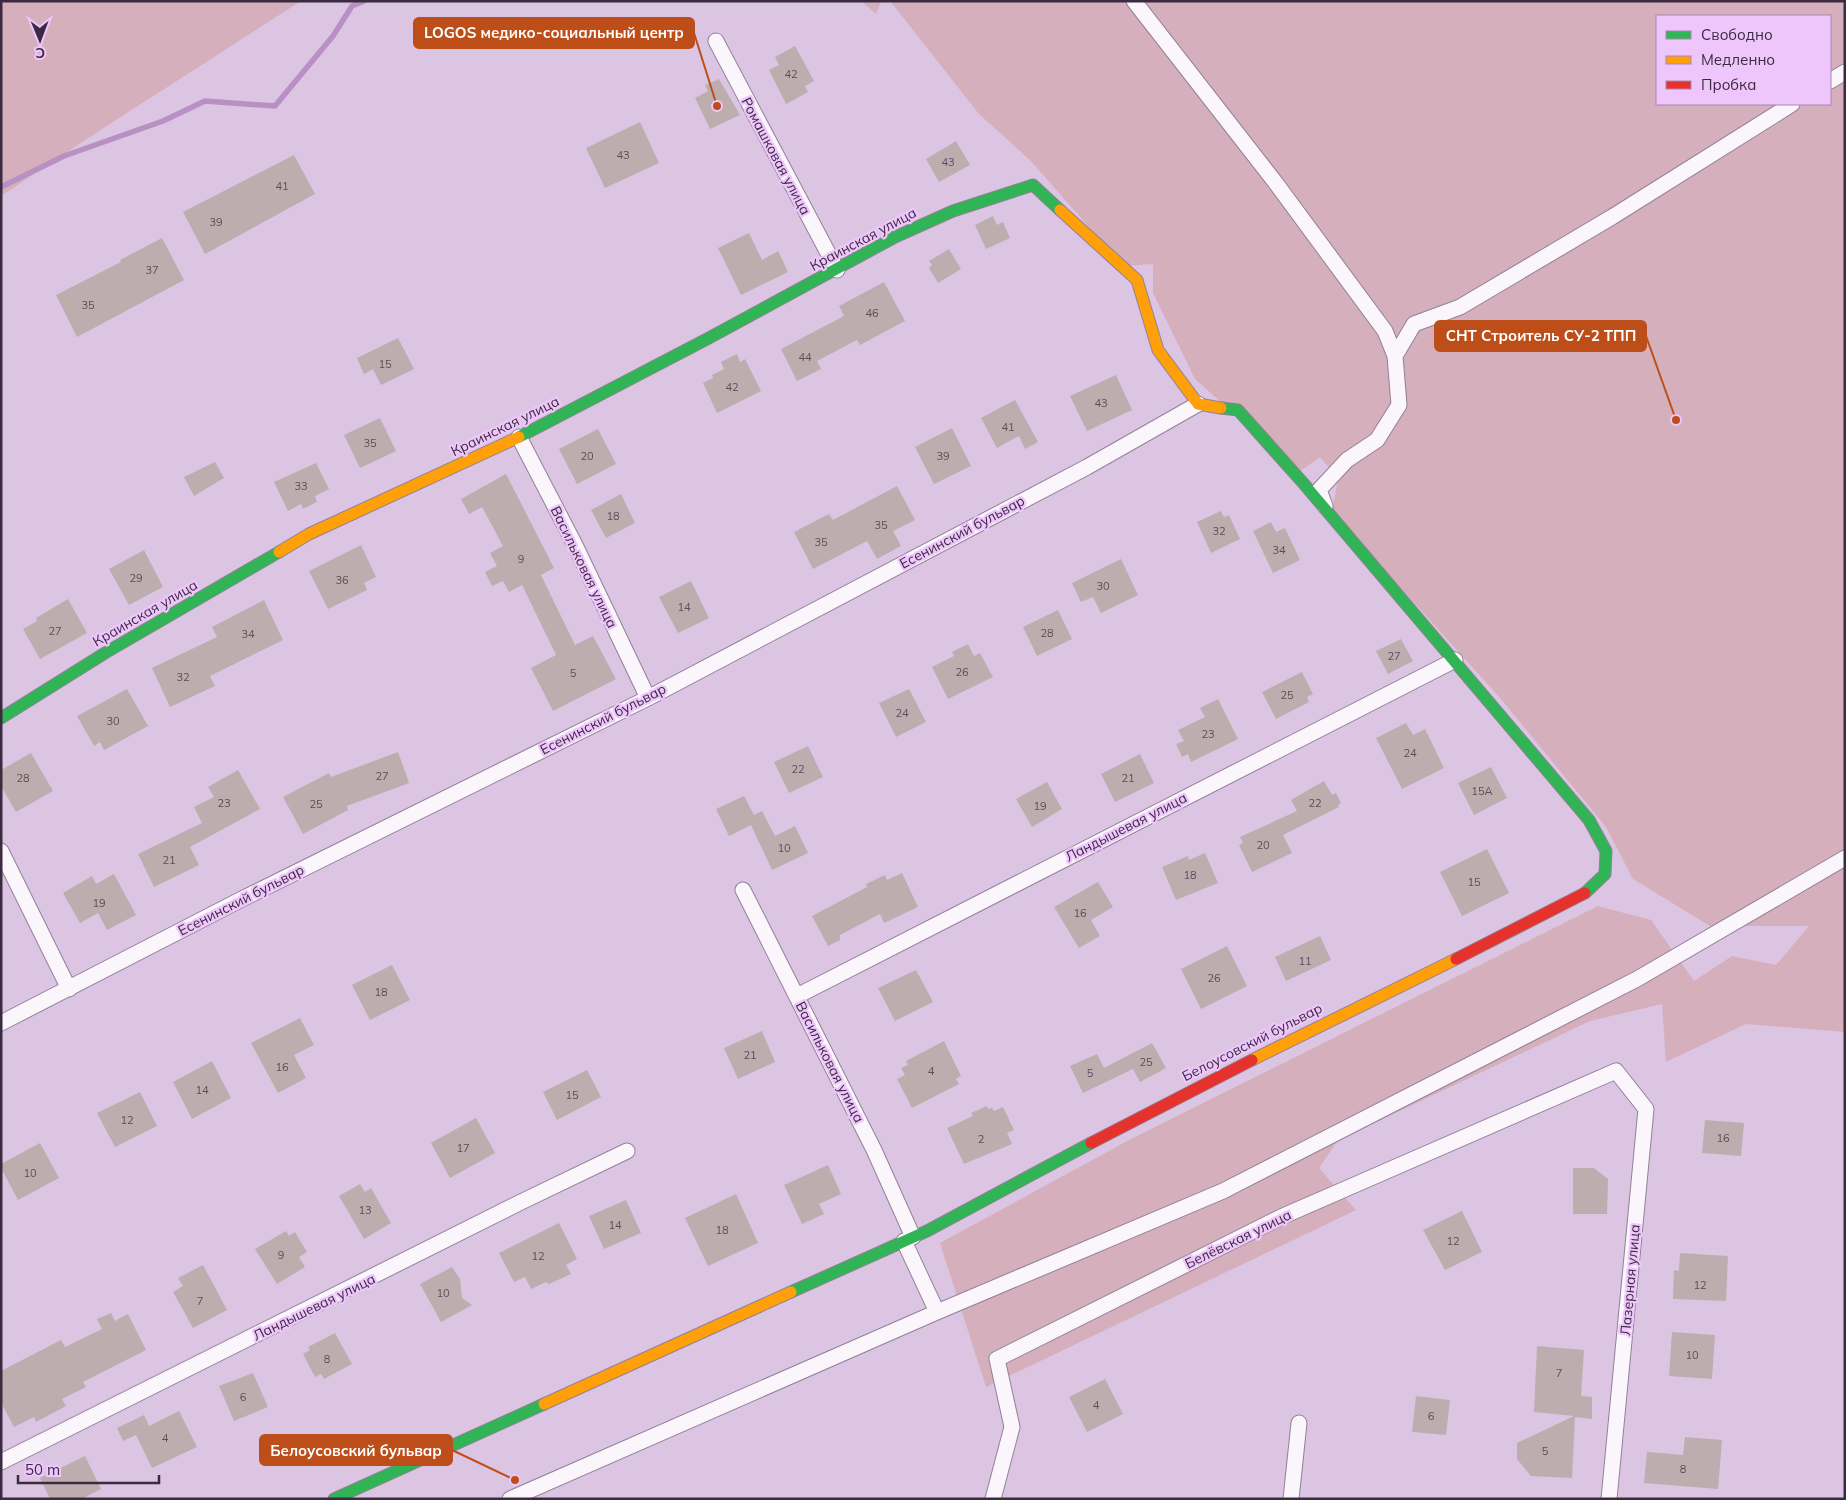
<svg xmlns="http://www.w3.org/2000/svg" width="1846" height="1500" font-family="Mulish,sans-serif">
<rect width="100%" height="100%" fill="#dbc5e2"/>
<path fill="#d6afbc" fill-rule="evenodd" d="M1,1H301L102,129L1,196Z
M861,1H881L876,14Z
M890,1H1845V1032L1746,1024L1666,1062L1662,1004L1590,1021L1338,1140L1319,1168L1356,1210L986,1387L940,1243L1129,1140L1598,906L1651,920L1694,981L1732,956L1776,965L1809,926H1710L1633,879L1606,827L1501,699L1332,512L1338,479L1320,457L1299,472L1195,379L1153,293V264L1123,266L1031,161L979,114ZM1657,16H1830V104H1657Z"/>
<g fill="none" stroke-linecap="round" stroke-linejoin="round">
<path stroke="#b890c4" stroke-width="5.5" d="M1,187L64,156L163,121L205,101L275,106L333,36L352,6L364,1"/>
</g>
<path fill="#beadaf" d="M795,46L814,81L805,86L808,92L786,104L769,70L779,65L775,57Z
M719,79L740,115L710,129L695,98L708,91L705,85Z
M640,122L659,163L605,188L586,148Z
M956,141L970,165L939,182L926,159Z
M294,155L315,194L205,254L183,212Z
M993,216L997,225L1003,222L1010,238L986,249L975,225Z
M749,233L762,260L778,251L788,272L741,295L718,248Z
M162,238L184,280L77,337L56,295L121,262L120,260Z
M949,249L961,269L938,283L929,268L932,265L929,261Z
M884,282L905,321L860,345L857,340L817,361L821,369L797,381L781,349L844,316L839,306Z
M398,338L414,369L381,385L373,369L364,374L357,358Z
M737,354L740,362L745,359L761,391L717,413L703,383L713,378L712,375L724,369L721,362Z
M1116,375L1132,410L1087,431L1070,396Z
M1015,400L1038,442L1025,449L1019,436L997,448L981,418Z
M380,418L396,451L360,468L344,435Z
M952,428L971,466L934,484L915,447Z
M598,429L616,464L577,484L559,449Z
M215,462L224,478L194,496L184,477Z
M316,463L329,489L315,496L317,502L303,509L301,504L288,511L274,482Z
M506,474L554,568L541,575L575,645L593,636L616,679L553,711L531,668L556,655L522,585L509,592L503,581L492,586L485,572L497,566L490,553L503,546L482,507L469,514L461,499Z
M897,486L915,520L893,531L901,546L877,559L867,541L813,569L794,532L829,514L833,520Z
M621,494L635,523L606,538L591,510Z
M1221,511L1224,517L1229,515L1240,539L1211,553L1197,522Z
M1271,522L1276,532L1285,528L1300,560L1273,573L1253,531Z
M361,545L376,577L364,583L367,590L328,609L309,571Z
M144,550L163,587L129,605L109,569Z
M1121,559L1138,595L1101,613L1093,597L1081,602L1072,583Z
M691,581L709,618L678,633L659,597Z
M68,599L87,633L40,659L23,629L37,621L36,618Z
M264,600L283,640L210,676L215,686L170,707L152,668L217,637L212,627Z
M1058,610L1072,639L1037,656L1023,627Z
M1401,639L1413,661L1388,674L1376,651Z
M968,644L974,656L980,653L993,677L948,699L932,667L954,656L952,652Z
M1302,672L1313,694L1307,697L1309,702L1276,719L1262,692Z
M127,689L148,726L104,750L100,742L94,746L77,716Z
M909,689L926,722L896,737L879,703Z
M1218,699L1238,739L1191,762L1188,754L1182,757L1176,744L1184,741L1178,730L1205,717L1200,708Z
M1406,723L1413,735L1425,729L1444,768L1402,789L1376,738Z
M808,746L823,777L789,793L774,762Z
M398,752L409,783L347,806L348,810L303,834L283,797L329,773L331,777Z
M31,753L53,791L16,812L1,786V770Z
M1140,754L1154,783L1115,802L1101,774Z
M1491,767L1507,798L1474,815L1458,783Z
M238,770L260,809L190,847L199,865L154,887L138,854L202,823L194,807L214,797L208,787Z
M1324,781L1332,795L1336,793L1341,803L1338,805L1339,807L1283,835L1292,853L1252,872L1239,845L1243,843L1240,837L1297,811L1291,800Z
M1047,782L1062,809L1032,827L1016,799Z
M744,796L754,815L762,811L775,836L795,826L808,853L772,870L751,825L729,836L716,809Z
M1487,849L1509,893L1462,916L1440,872Z
M1205,853L1218,883L1176,900L1162,867L1188,856L1189,860Z
M902,873L918,907L884,923L880,914L840,935V940L828,946L812,916L867,887L866,884L885,875L887,880Z
M114,874L136,915L107,930L98,913L80,923L63,893L92,876L96,884Z
M1098,882L1113,907L1091,920L1100,936L1079,948L1054,907Z
M1320,936L1331,960L1286,981L1275,957Z
M1227,946L1247,986L1201,1009L1181,969Z
M392,965L410,1000L370,1020L352,985Z
M916,970L933,1002L895,1021L878,988Z
M300,1018L314,1045L294,1055L306,1078L278,1093L251,1043Z
M762,1031L775,1062L738,1079L724,1048Z
M944,1041L961,1076L956,1079L959,1084L912,1108L897,1079L905,1075L901,1068L908,1065L906,1061Z
M1152,1043L1166,1068L1140,1082L1133,1069L1083,1093L1070,1066L1097,1054L1104,1068Z
M212,1061L231,1098L192,1119L173,1082Z
M587,1070L601,1097L557,1120L543,1092Z
M140,1092L157,1126L115,1147L97,1113Z
M987,1106L988,1109L992,1108L994,1111L1003,1107L1014,1130L1007,1133L1012,1144L964,1164L947,1128L973,1116L971,1113Z
M476,1118L495,1153L450,1178L431,1143Z
M1705,1120L1744,1123L1741,1156L1702,1153Z
M40,1143L59,1178L18,1200L1,1168V1164Z
M828,1165L841,1194L819,1204L824,1214L802,1224L784,1185Z
M1573,1168H1594L1608,1179L1607,1214H1573Z
M360,1184L365,1192L371,1188L391,1223L364,1239L339,1196Z
M736,1194L758,1243L708,1266L685,1218Z
M626,1200L641,1233L604,1249L589,1216Z
M1462,1211L1482,1252L1445,1270L1423,1230Z
M559,1223L577,1259L566,1265L571,1274L549,1284L546,1282L531,1289L525,1277L514,1282L499,1253Z
M286,1231L289,1236L295,1232L307,1252L299,1257L305,1267L277,1284L255,1249Z
M1680,1253L1728,1256L1726,1301L1673,1299L1674,1270L1679,1271Z
M203,1265L227,1310L193,1328L173,1292L183,1286L178,1278Z
M452,1267L460,1279L462,1298L472,1305L441,1322L420,1284Z
M111,1313L115,1321L128,1314L146,1350L83,1382L86,1387L62,1399L66,1406L36,1422L34,1417L14,1427L1,1403V1371L61,1340L65,1347L102,1329L97,1319Z
M1672,1332L1715,1335L1712,1379L1669,1376Z
M335,1333L352,1364L324,1379L321,1374L315,1377L303,1354L310,1350L308,1347Z
M1537,1346L1584,1350L1581,1396L1592,1397V1419L1575,1417L1572,1478L1531,1476L1517,1459V1443L1574,1416L1534,1412Z
M253,1373L268,1407L234,1421L219,1386Z
M1105,1379L1123,1414L1087,1432L1069,1397Z
M1416,1396L1450,1400L1446,1435L1412,1432Z
M179,1411L197,1447L152,1468L136,1435L123,1441L117,1428L144,1415L149,1426Z
M1685,1437L1722,1440L1718,1489L1644,1483L1647,1452L1683,1455Z
M85,1456L101,1489L82,1499H50L40,1478Z"/>
<g fill="none" stroke-linecap="round" stroke-linejoin="round">
<defs>
<path id="street" d="M1134,1L1275,182L1385,331L1395,356L1399,405L1377,440L1347,460L1319,490L1325,506
M716,41L837,270
M1830,81L1845,72
M1395,356L1414,324L1460,307L1612,217L1792,104
M519,437L575,545L648,698
M1,851L69,989
M743,890L874,1150L913,1237
M797,996L1455,660
M1,1023L240,900L648,698L1087,467L1198,404
M904,1241L937,1312
M1,1462L521,1202L627,1151
M510,1499L937,1312L1223,1191L1637,979L1845,858
M993,1499L1012,1427L997,1359L1281,1217L1616,1071L1646,1109L1609,1499
M1291,1499L1299,1423"/>
<path id="fast" d="M1221,408L1238,410L1304,484L1589,820L1606,851L1605,874L1585,893
M519,437L707,339L895,237L953,211L1033,185L1060,210
M1,718L105,653L279,552
M791,1292L927,1231L1091,1143
M334,1499L544,1404"/>
<path id="slow" d="M1060,210L1137,280L1158,350L1198,404L1221,408
M279,552L309,534L519,437
M1252,1060L1456,959
M544,1404L791,1292"/>
<path id="jam" d="M1456,959L1585,893
M1091,1143L1252,1060"/>
</defs>
<use href="#street" stroke="#928197" stroke-width="17"/>
<use href="#fast" stroke="#928197" stroke-width="13"/>
<use href="#slow" stroke="#928197" stroke-width="13"/>
<use href="#jam" stroke="#928197" stroke-width="13"/>
<use href="#street" stroke="#faf6fb" stroke-width="15"/>
<use href="#fast" stroke="#30b455" stroke-width="11"/>
<use href="#slow" stroke="#ff9f0a" stroke-width="11"/>
<use href="#jam" stroke="#e5322d" stroke-width="11"/>
</g>
<g text-anchor="middle" stroke-width="4.5" stroke-linejoin="round" paint-order="stroke">
<g font-size="11" fill="#5c4c5c">
<text x="791" y="78">42</text>
<text x="623" y="159">43</text>
<text x="948" y="166">43</text>
<text x="282" y="190">41</text>
<text x="216" y="226">39</text>
<text x="152" y="274">37</text>
<text x="88" y="309">35</text>
<text x="872" y="317">46</text>
<text x="805" y="361">44</text>
<text x="385" y="368">15</text>
<text x="732" y="391">42</text>
<text x="1101" y="407">43</text>
<text x="1008" y="431">41</text>
<text x="370" y="447">35</text>
<text x="587" y="460">20</text>
<text x="943" y="460">39</text>
<text x="301" y="490">33</text>
<text x="613" y="520">18</text>
<text x="881" y="529">35</text>
<text x="1219" y="535">32</text>
<text x="821" y="546">35</text>
<text x="1279" y="554">34</text>
<text x="521" y="563">9</text>
<text x="136" y="582">29</text>
<text x="342" y="584">36</text>
<text x="1103" y="590">30</text>
<text x="684" y="611">14</text>
<text x="55" y="635">27</text>
<text x="1047" y="637">28</text>
<text x="248" y="638">34</text>
<text x="1394" y="660">27</text>
<text x="962" y="676">26</text>
<text x="573" y="677">5</text>
<text x="183" y="681">32</text>
<text x="1287" y="699">25</text>
<text x="902" y="717">24</text>
<text x="113" y="725">30</text>
<text x="1208" y="738">23</text>
<text x="1410" y="757">24</text>
<text x="798" y="773">22</text>
<text x="382" y="780">27</text>
<text x="23" y="782">28</text>
<text x="1128" y="782">21</text>
<text x="1482" y="795">15А</text>
<text x="224" y="807">23</text>
<text x="1315" y="807">22</text>
<text x="316" y="808">25</text>
<text x="1040" y="810">19</text>
<text x="1263" y="849">20</text>
<text x="784" y="852">10</text>
<text x="169" y="864">21</text>
<text x="1190" y="879">18</text>
<text x="1474" y="886">15</text>
<text x="99" y="907">19</text>
<text x="1080" y="917">16</text>
<text x="1305" y="965">11</text>
<text x="1214" y="982">26</text>
<text x="381" y="996">18</text>
<text x="750" y="1059">21</text>
<text x="1146" y="1066">25</text>
<text x="282" y="1071">16</text>
<text x="931" y="1075">4</text>
<text x="1090" y="1077">5</text>
<text x="202" y="1094">14</text>
<text x="572" y="1099">15</text>
<text x="127" y="1124">12</text>
<text x="1723" y="1142">16</text>
<text x="981" y="1143">2</text>
<text x="463" y="1152">17</text>
<text x="30" y="1177">10</text>
<text x="365" y="1214">13</text>
<text x="615" y="1229">14</text>
<text x="722" y="1234">18</text>
<text x="1453" y="1245">12</text>
<text x="281" y="1259">9</text>
<text x="538" y="1260">12</text>
<text x="1700" y="1289">12</text>
<text x="443" y="1297">10</text>
<text x="200" y="1305">7</text>
<text x="1692" y="1359">10</text>
<text x="327" y="1363">8</text>
<text x="1559" y="1377">7</text>
<text x="243" y="1401">6</text>
<text x="1096" y="1409">4</text>
<text x="1431" y="1420">6</text>
<text x="165" y="1442">4</text>
<text x="1545" y="1455">5</text>
<text x="1683" y="1473">8</text>
</g>
<g font-size="14" fill="#3b2b40" stroke="#efc6fc">
<text transform="translate(776 156) rotate(62)" y="5">Ромашковая улица</text>
<text transform="translate(863 239) rotate(-28)" y="5">Краинская улица</text>
<text transform="translate(505 426) rotate(-26)" y="5">Краинская улица</text>
<text transform="translate(962 532) rotate(-28)" y="5">Есенинский бульвар</text>
<text transform="translate(584 567) rotate(64)" y="5">Васильковая улица</text>
<text transform="translate(145 613) rotate(-30)" y="5">Краинская улица</text>
<text transform="translate(603 719) rotate(-27)" y="5">Есенинский бульвар</text>
<text transform="translate(1126 827) rotate(-27)" y="5">Ландышевая улица</text>
<text transform="translate(241 900) rotate(-27)" y="5">Есенинский бульвар</text>
<text transform="translate(1252 1042) rotate(-27)" y="5">Белоусовский бульвар</text>
<text transform="translate(830 1062) rotate(63)" y="5">Васильковая улица</text>
<text transform="translate(1238 1239) rotate(-26)" y="5">Белёвская улица</text>
<text transform="translate(1630 1280) rotate(-85)" y="5">Лазерная улица</text>
<text transform="translate(314 1307) rotate(-26)" y="5">Ландышевая улица</text>
</g>
</g>
<path fill="none" stroke="#bd4e19" stroke-width="2" d="M717 106L694 33M1676 420L1646 336M515 1480L452 1450"/>
<g fill="#bd4e19" stroke="#efc6fc" stroke-width="2">
<circle cx="717" cy="106" r="5"/>
<circle cx="1676" cy="420" r="5"/>
<circle cx="515" cy="1480" r="5"/>
</g>
<g fill="#bd4e19" stroke="#bd4e19" stroke-width="2">
<rect x="414" y="18" width="280" height="30" rx="5"/>
<rect x="1435" y="321" width="211" height="30" rx="5"/>
<rect x="260" y="1435" width="192" height="30" rx="5"/>
</g>
<g font-size="15" text-anchor="middle" font-weight="bold" fill="#fff">
<text x="554" y="38">LOGOS медико-социальный центр</text>
<text x="1541" y="341">СНТ Строитель СУ-2 ТПП</text>
<text x="356" y="1456">Белоусовский бульвар</text>
</g>
<rect width="1846" height="1500" fill="none" stroke="#3b2b40" stroke-width="5"/>
<rect x="1656" y="15" width="175" height="90" fill="#efc6fc" stroke="#a788b1"/>
<rect x="1666" y="31" width="25" height="8" fill="#30b455" stroke="#a788b1"/>
<text x="1701" y="40" font-size="15" fill="#3b2b40">Свободно</text>
<rect x="1666" y="56" width="25" height="8" fill="#ff9f0a" stroke="#a788b1"/>
<text x="1701" y="65" font-size="15" fill="#3b2b40">Медленно</text>
<rect x="1666" y="81" width="25" height="8" fill="#e5322d" stroke="#a788b1"/>
<text x="1701" y="90" font-size="15" fill="#3b2b40">Пробка</text>
<g transform="translate(40 40) rotate(179)" stroke="#efc6fc" stroke-width="4" paint-order="stroke">
<path d="M0-4L9 19L0 12L-9 19Z" fill="#3b2b40"/>
<text y="-8" font-size="14" font-weight="bold" text-anchor="middle" fill="#3b2b40">С</text>
</g>
<path d="M18 1475v8h141v-8" fill="none" stroke="#3b2b40" stroke-width="2.5"/>
<text x="25" y="1475" font-size="15" fill="#3b2b40" stroke="#efc6fc" stroke-width="4" paint-order="stroke">50 m</text>
</svg>
